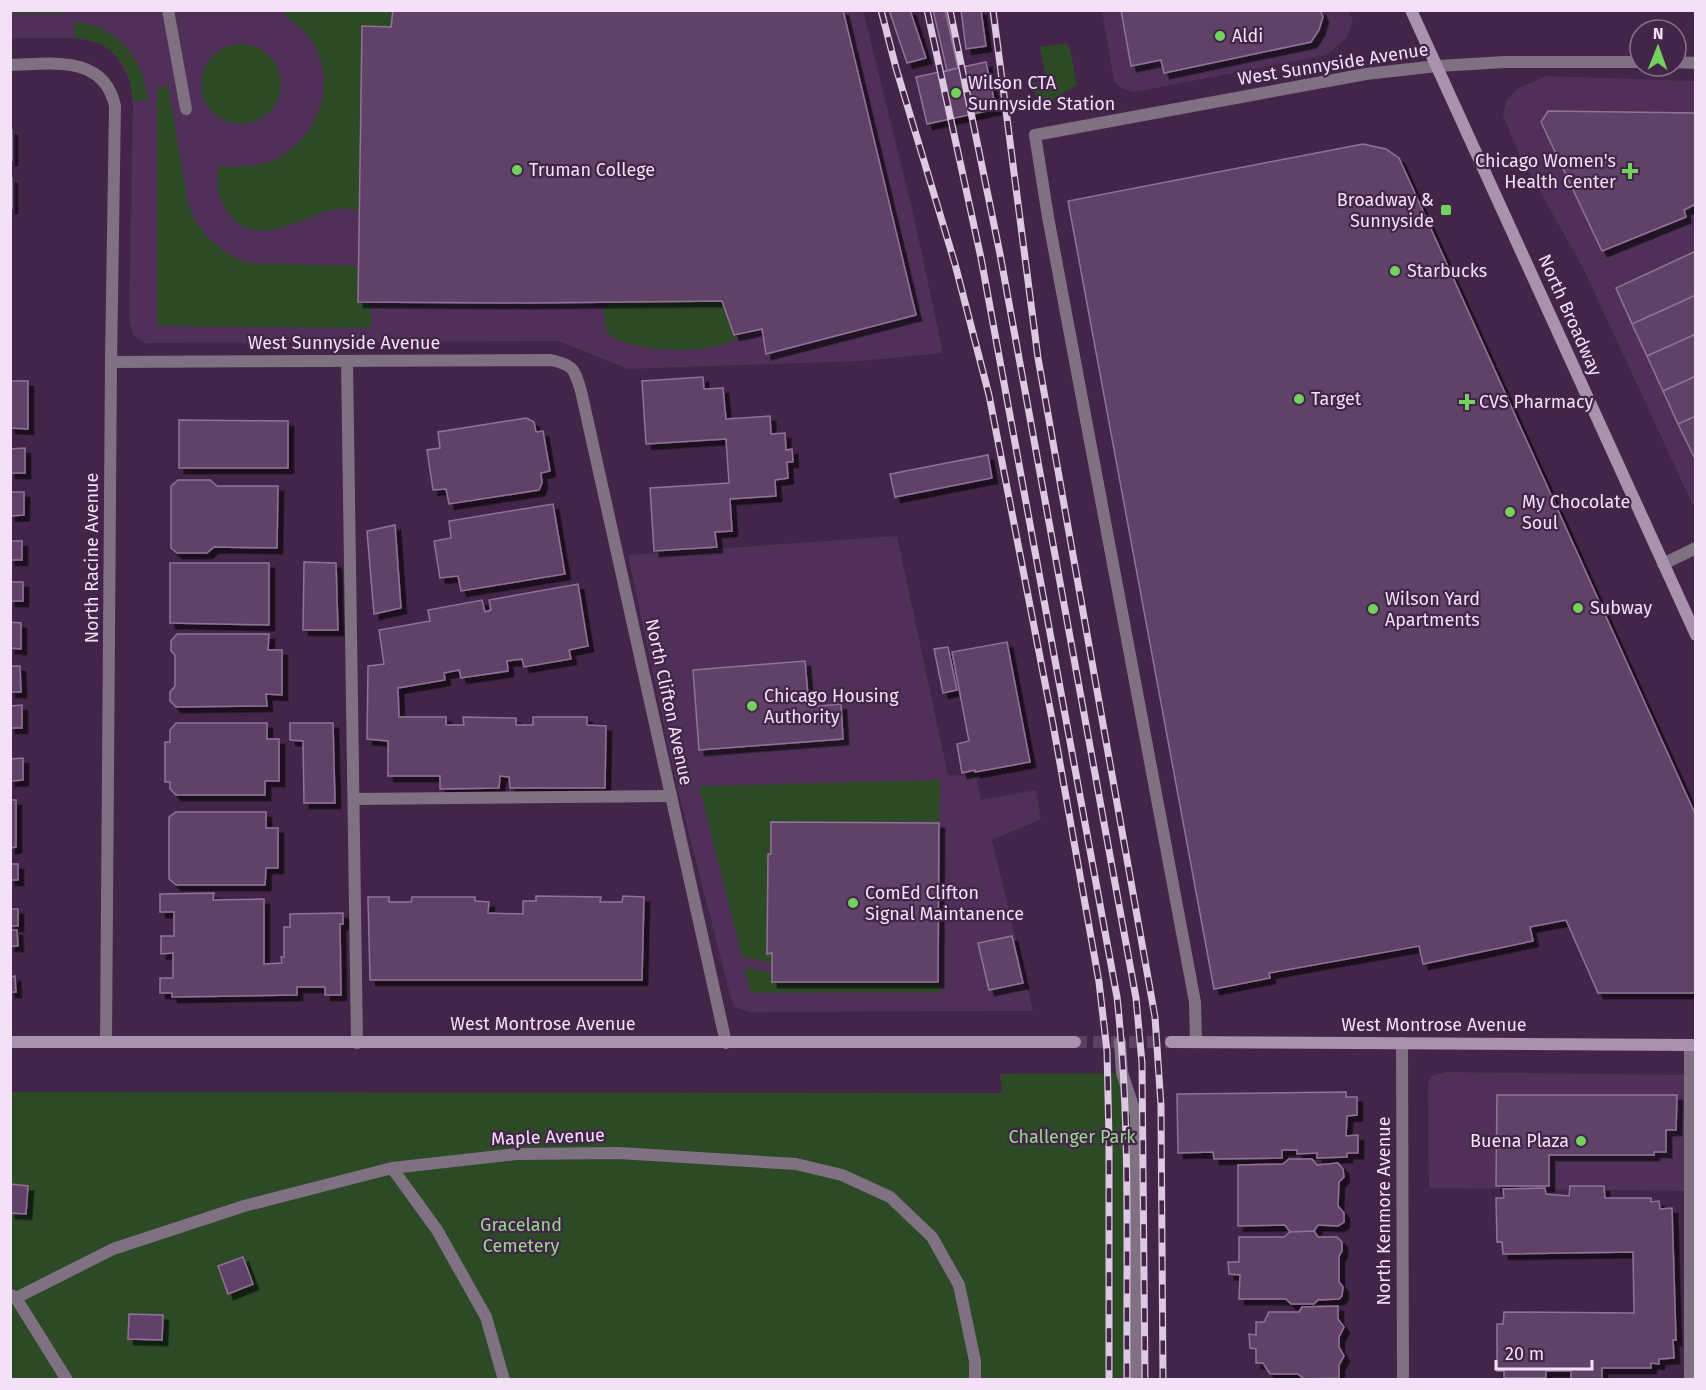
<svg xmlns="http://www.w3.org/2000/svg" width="1706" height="1390" font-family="'Fira Sans',sans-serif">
<defs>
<filter id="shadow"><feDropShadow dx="5.5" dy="5.5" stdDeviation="0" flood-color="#0009"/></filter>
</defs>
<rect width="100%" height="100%" fill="#432549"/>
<path fill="#502f58" d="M11,10L863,11L912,208L943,353L862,361L628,369L558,341L145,343L133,335L129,319L133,106L131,83L117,57L107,47L97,42L74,38H11Z
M1348,10L1353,21L1347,37L1332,51L1323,56L1134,92L1123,89L1114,81L1102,11Z
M1546,76L1695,81V510L1584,270L1519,154L1503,115L1506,101L1517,89Z
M897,536L948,775L976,776L981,800L1036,790L1041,819L992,840L1033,1011L749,1012L739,1009L735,1007L731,999L677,786L628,555Z
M1446,1072L1695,1075L1687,1191L1429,1188L1428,1083L1431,1076Z"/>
<path fill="#2c4a26" d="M10,11L11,10L62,11L61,14H11Z
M284,11H393L391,27L362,26L360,210C351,209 341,208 332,210C297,219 250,254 224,206C218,194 215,179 219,166C236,168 258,167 274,160C316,141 338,86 314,44C307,31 296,24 285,16Z
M74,22C118,25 144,59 148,101L132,100C131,64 111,40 74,38Z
M201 84a40 40 0 1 1 80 0a40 40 0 1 1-80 0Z
M1061,44H1066L1070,49L1077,85L1050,101L1037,104L1033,83L1046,80L1040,47Z
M168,86L188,203L194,219L207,237L228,254L247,263L359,266L358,302H371V328L157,326V88Z
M722,301L741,333C726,357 632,353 611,336C606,332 605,325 604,319C604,312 604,308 609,302Z
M940,780L939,823L771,822V854H768L767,953H772V963L742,957L699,786Z
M744,967L772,973V982H938L941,992L751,993Z
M1122,1073L1136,1115V1379L11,1380V1092L1002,1093L1000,1074Z"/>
<path fill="#614268" stroke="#927199" stroke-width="1.5" filter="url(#shadow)" d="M393,10H843L916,315L766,354L762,329L734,335L722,301L527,303L358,302L362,26L391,27Z
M889,10H910L926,58L907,63Z
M933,10H945L958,68L947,71Z
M961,10H981L986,46L966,49Z
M1121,10H1320L1323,17L1319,30L1311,42L1164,73L1161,60L1131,66Z
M986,62L996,109L927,124L916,77Z
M1548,111L1696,113V204L1684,210L1686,217L1602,251L1541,122Z
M10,130H12V160H10Z
M1363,144L1386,149L1399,158L1696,816V993H1598L1566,920L1530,927L1533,941L1423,964L1419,946L1269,973L1270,978L1214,989L1068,201Z
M10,178H12V208H10Z
M1696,251V295L1632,324L1616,288Z
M1696,295V334L1647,356L1632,324Z
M1696,334V376L1663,391L1647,356Z
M1696,376V416L1678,424L1663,391Z
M703,377L704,389L723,388L726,419L770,416L771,434L785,433L786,450L792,449L793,462H787L788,478L775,480L776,496L730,499L732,531L715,532L717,547L654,551L650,488L729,483L726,439L646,444L642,381Z
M10,381H28V429L10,428Z
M1696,416V461L1678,424Z
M526,418L534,422L536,432L543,431L550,471L541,473L542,483L539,490L449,504L446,489L433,490L427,450L440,448L438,432Z
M179,420L288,421V468H179Z
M25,448V473H10V449Z
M988,455L992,478L895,497L890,474Z
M178,480H210L217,486H278L277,548L214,547L207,553H177L171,548V486Z
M10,492H24V515L10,516Z
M553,504L565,574L461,591L458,576L440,578L434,541L451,538L449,521Z
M395,525L401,608L374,614L367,531Z
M10,541H22V560H10Z
M304,562L336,563L338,630H303Z
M170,563H269V625L170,623Z
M10,582H23V601H10Z
M578,584L588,646L569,650L571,659L524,667L522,659L507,661L508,671L461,678L459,670L444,673L445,680L398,688L399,717H446V725H464L463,717L516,718V725H533V717H587V725L606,726L605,788H510L509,777L500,776L499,788L440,789V776H388V741L367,739L368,666L384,664L379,630L430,621L428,610L482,600L485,612L491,610L489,600Z
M10,622L21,623V649L10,648Z
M177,634H269L268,650H282V695L266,694L267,706L176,707L170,701V692L175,686V655L171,651V641Z
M1007,642L1030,762L975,772V770L962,773L957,744L969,741L952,652Z
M948,647L957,690L943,693L934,649Z
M805,661L809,707L841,704L843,739L699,750L693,670Z
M10,666H20L21,692H10Z
M22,705V728H10V706Z
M176,723H267V739H279V781H265V795H176L170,789V782H165V742H170V730Z
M290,723H333L335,803H304L303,741L290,740Z
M23,758V780L10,781V759Z
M10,800H16V847L10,848Z
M176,812H266V828H278V868H266L265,885H176L169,879V817Z
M771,822L939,823L938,982H772V953L767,954L768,854H771Z
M10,864H18V880H10Z
M214,893L213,900L264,899V964L282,963L281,957H284V927H290V914L343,913V924H340L341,995H325V987H297V995L172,997V993H160V978H173V953L161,954V936H174V912H160V894Z
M536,896L601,897L600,902H622L623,896L644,897L642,980H370L368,897H389V902H411L412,897H475V901L489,902L488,913L523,914V901H536Z
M10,909H18V926H10Z
M10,930H17L18,946H10Z
M1012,936L1023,983L989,990L978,943Z
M15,976L16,992H10V977Z
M1346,1092V1097H1357V1115L1347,1116L1346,1136L1358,1135V1153H1347V1157L1317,1158V1153L1297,1154V1150H1282V1158L1214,1159L1213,1152L1178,1153L1177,1094Z
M1497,1095H1677L1676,1130H1666V1152H1654V1155H1549V1186H1496Z
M1289,1159H1312L1317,1165L1338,1163L1343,1169L1344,1177L1339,1182L1338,1206L1344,1213V1222L1338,1226L1318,1225L1314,1231L1290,1232L1285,1225L1238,1226V1165L1283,1164Z
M10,1184L28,1186L26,1214L10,1213Z
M1570,1186H1604L1605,1198H1651V1202L1659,1201L1660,1209L1672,1208L1676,1340H1673L1674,1358L1659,1359V1364L1651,1363V1368H1602V1380H1571V1371H1546V1378H1504V1371H1497V1324H1503L1504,1312L1634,1313L1633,1252L1503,1254L1502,1242H1497L1496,1198H1504L1503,1189L1545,1188L1546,1194L1569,1196Z
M1314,1231L1318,1237H1337L1342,1242V1251L1339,1256V1282L1343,1287L1342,1296L1339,1299L1318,1300L1314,1304H1291L1286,1299H1239L1240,1275L1229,1274L1228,1262H1239V1237H1284L1290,1232Z
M243,1257L253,1284L228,1294L218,1266Z
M1338,1306V1319L1344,1327L1339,1337V1347L1344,1356L1339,1365V1378L1304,1379L1298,1374H1270L1263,1363H1256V1349L1250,1348L1249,1334L1256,1335V1322H1264L1269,1312H1299L1302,1307Z
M129,1314L163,1315L162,1340L128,1339Z"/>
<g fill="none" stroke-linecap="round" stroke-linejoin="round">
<path stroke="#5d4163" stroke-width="12" stroke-dasharray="12 6" stroke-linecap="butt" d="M1075,1042H1171"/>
<path stroke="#7f7082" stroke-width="12" d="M168,10L186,109
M1035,135L1048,217L1195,1002L1196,1042
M347,361L357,1043
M1663,564L1696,548
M354,799L671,796
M1120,1042L1122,1073L1136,1115V1380
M1690,1045V1380
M392,1168L437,1230L486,1317L504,1380
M11,1295L16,1298L67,1380
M16,1298L113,1249L244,1206L392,1168L517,1154L619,1153L796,1164L842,1175L890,1197L932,1237L959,1285L975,1361V1380"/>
<path stroke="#7f7082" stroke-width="12" d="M1676,62L1696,63
M10,65C52,64 104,54 115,106L111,362L106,1042
M1035,135L1366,74L1437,66L1505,62H1640
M111,362L551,360C574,365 574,369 581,391L726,1043
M1402,1043L1403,1380"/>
<path stroke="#a992ae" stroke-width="12" d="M1411,10L1696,635
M10,1042H1075
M1171,1042L1696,1045"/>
<defs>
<path id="rail" d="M881,10L896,68L955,264L989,395L1053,724L1099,982L1107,1051L1109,1140V1380
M927,10L981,258L1117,997C1131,1124 1126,1252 1127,1380
M950,10L1000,254L1136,998L1142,1063L1145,1380
M993,10L1038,358L1155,1017L1161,1106L1163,1380"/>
</defs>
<use href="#rail" stroke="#ddc9e1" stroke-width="7"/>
<use href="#rail" stroke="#432549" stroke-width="4.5" stroke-dasharray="14" stroke-linecap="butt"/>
</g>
<g fill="#72d25d" stroke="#432549" stroke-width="2">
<circle cx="1220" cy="36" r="6"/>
<circle cx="956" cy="93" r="6"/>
<circle cx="517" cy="170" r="6"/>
<path d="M1627 162h6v6h6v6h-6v6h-6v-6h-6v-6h6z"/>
<rect x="1440" y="204" width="12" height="12" rx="3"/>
<circle cx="1395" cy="271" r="6"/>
<circle cx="1299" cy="399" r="6"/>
<path d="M1464 393h6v6h6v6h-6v6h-6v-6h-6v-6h6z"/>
<circle cx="1510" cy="512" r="6"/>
<circle cx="1578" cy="608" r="6"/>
<circle cx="1373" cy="609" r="6"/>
<circle cx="752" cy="706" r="6"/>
<circle cx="853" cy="903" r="6"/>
<circle cx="1581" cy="1141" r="6"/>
</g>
<g text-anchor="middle" stroke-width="4.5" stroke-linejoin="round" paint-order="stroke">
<g font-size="18" fill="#f3e1f7" stroke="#432549" text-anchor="start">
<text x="1232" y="42">Aldi</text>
<text x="968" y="89">Wilson CTA<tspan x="968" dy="21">Sunnyside Station</tspan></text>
<text x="1616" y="167" text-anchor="end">Chicago Women's<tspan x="1616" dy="21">Health Center</tspan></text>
<text x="529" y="176">Truman College</text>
<text x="1434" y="206" text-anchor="end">Broadway &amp;<tspan x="1434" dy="21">Sunnyside</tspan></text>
<text x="1407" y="277">Starbucks</text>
<text x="1311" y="405">Target</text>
<text x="1479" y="408">CVS Pharmacy</text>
<text x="1522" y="508">My Chocolate<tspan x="1522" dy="21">Soul</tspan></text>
<text x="1385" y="605">Wilson Yard<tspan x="1385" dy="21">Apartments</tspan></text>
<text x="1590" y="614">Subway</text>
<text x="764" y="702">Chicago Housing<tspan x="764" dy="21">Authority</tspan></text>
<text x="865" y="899">ComEd Clifton<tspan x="865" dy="21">Signal Maintanence</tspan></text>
<text x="1569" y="1147" text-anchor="end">Buena Plaza</text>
</g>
<g font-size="18" fill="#f3e1f7" stroke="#432549">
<text transform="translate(1333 64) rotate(-9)" y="6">West Sunnyside Avenue</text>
<text transform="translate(1570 315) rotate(66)" y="6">North Broadway</text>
<text x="344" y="349">West Sunnyside Avenue</text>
<text transform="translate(92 558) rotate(-90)" y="6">North Racine Avenue</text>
<text transform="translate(669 702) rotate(78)" y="6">North Clifton Avenue</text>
<text x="543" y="1030">West Montrose Avenue</text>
<text x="1434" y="1031">West Montrose Avenue</text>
<text transform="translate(548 1137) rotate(-2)" y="6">Maple Avenue</text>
<text transform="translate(1384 1211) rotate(-90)" y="6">North Kenmore Avenue</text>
</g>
<g font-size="18" fill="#94db85" stroke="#432549">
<text x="1072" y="1143">Challenger Park</text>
<text x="521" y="1231">Graceland<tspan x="521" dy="21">Cemetery</tspan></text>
</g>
</g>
<rect width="1706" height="1390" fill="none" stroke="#f3e1f7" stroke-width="24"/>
<g transform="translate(1658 48) rotate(1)"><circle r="28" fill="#432549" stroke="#89708f" stroke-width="1.5"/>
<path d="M0-4.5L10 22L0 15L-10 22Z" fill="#72d25d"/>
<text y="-9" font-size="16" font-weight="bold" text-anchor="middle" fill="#f3e1f7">N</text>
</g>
<path d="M1496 1360v9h96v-9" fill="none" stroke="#f3e1f7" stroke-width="3"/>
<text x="1505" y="1360" font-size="18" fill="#f3e1f7" stroke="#432549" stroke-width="4.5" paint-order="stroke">20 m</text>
</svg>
